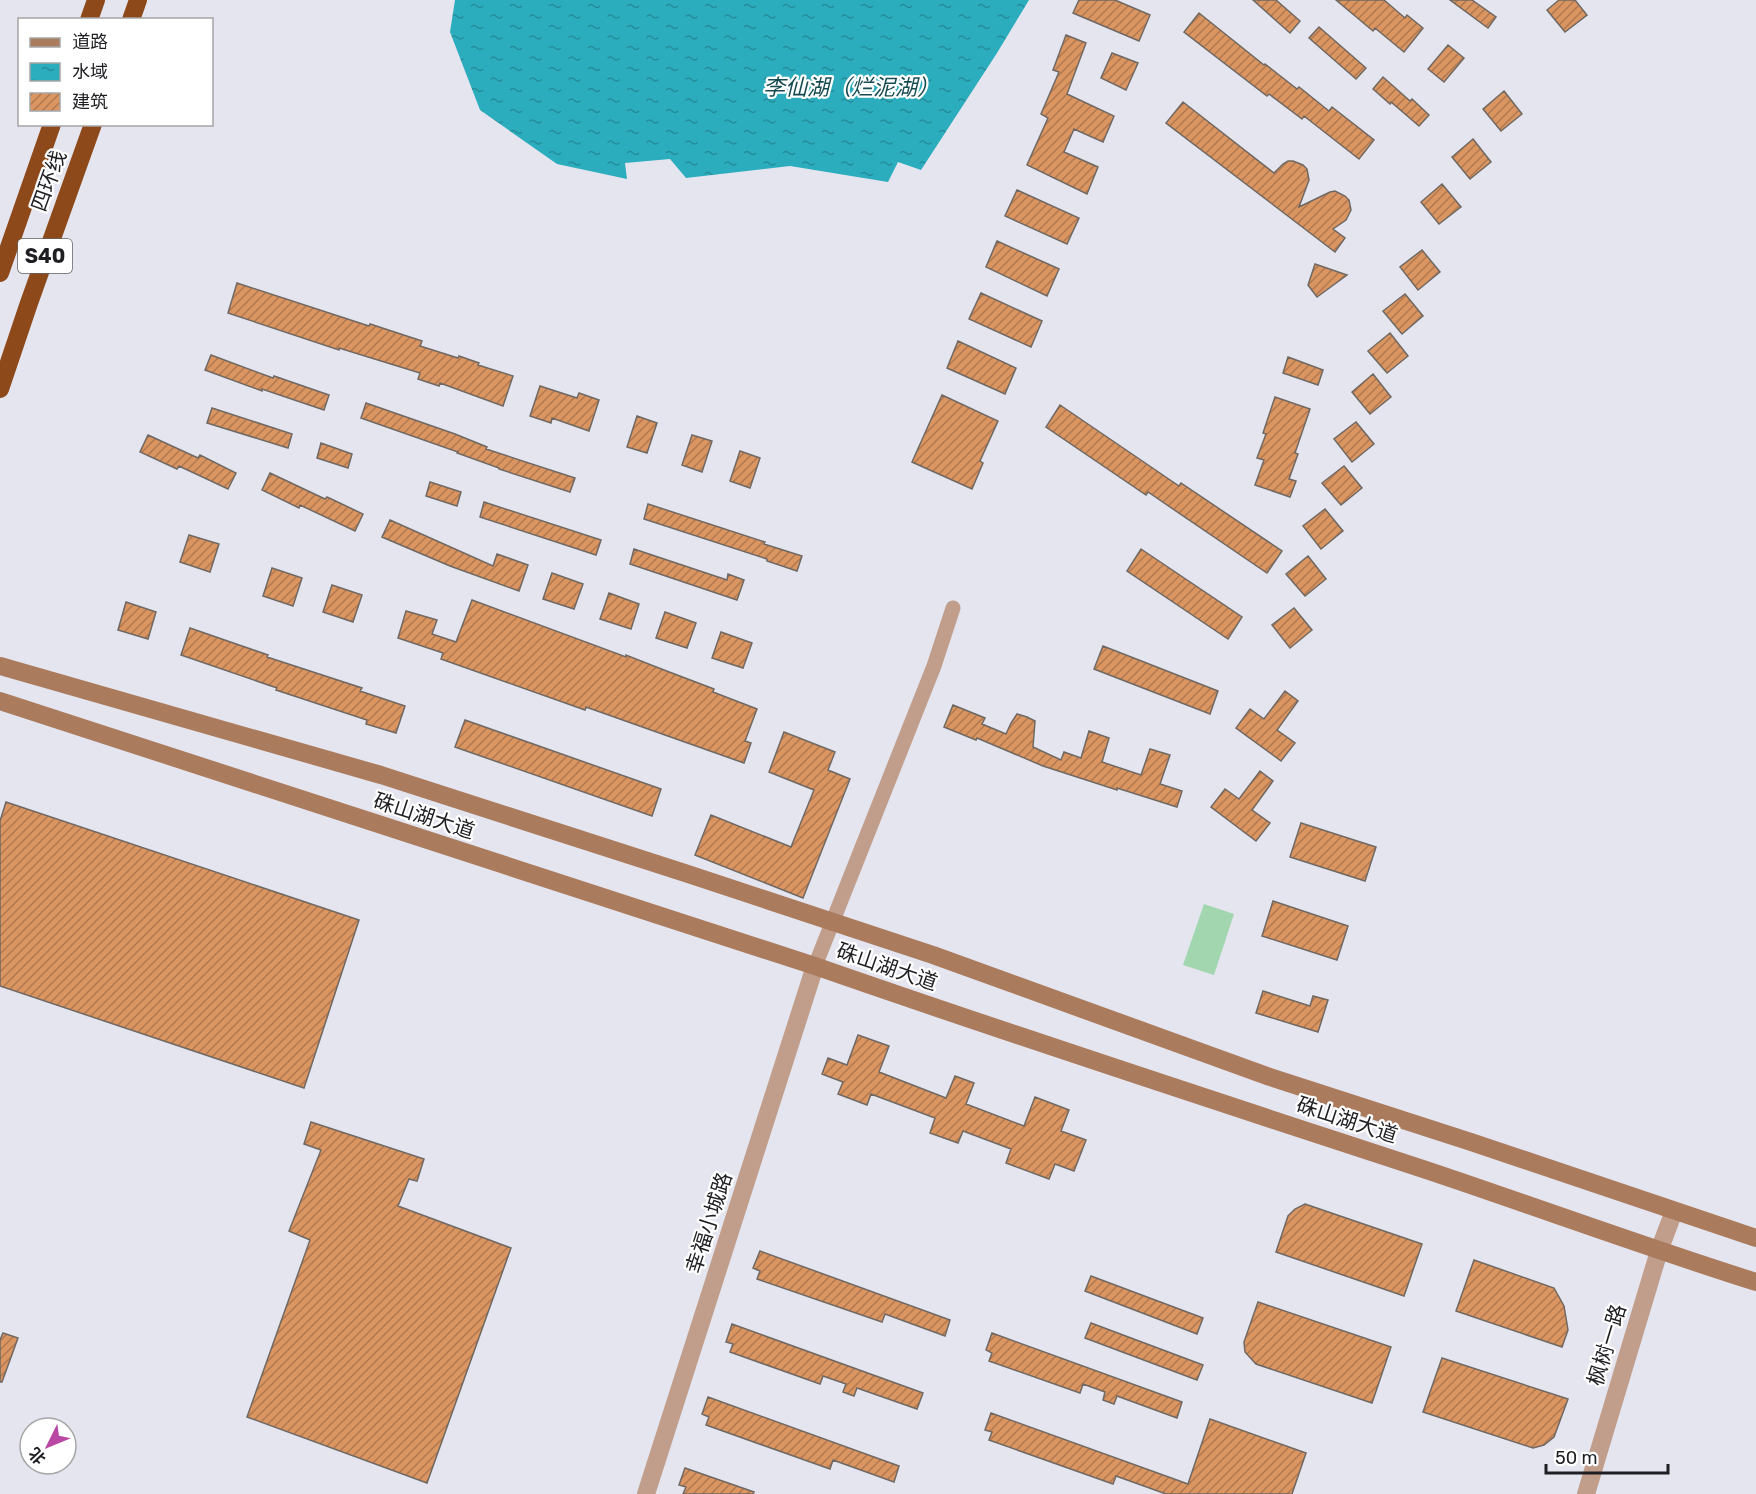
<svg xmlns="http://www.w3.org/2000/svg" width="1756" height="1494" font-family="Rubik,'Noto Sans SC',sans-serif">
<defs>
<pattern id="water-ripples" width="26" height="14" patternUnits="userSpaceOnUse" patternTransform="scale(1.5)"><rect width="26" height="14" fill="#2badbd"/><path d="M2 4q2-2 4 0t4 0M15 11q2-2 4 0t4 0" fill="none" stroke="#248c99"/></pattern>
<pattern id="building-hatch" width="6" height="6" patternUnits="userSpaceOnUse" patternTransform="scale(1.5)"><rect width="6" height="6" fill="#db9561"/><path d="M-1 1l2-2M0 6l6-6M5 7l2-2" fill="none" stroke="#b17950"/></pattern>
</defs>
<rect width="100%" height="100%" fill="#e4e5ef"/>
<path fill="#a2d6ae" d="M1204,904L1234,914L1214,975L1183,965Z"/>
<path fill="url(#water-ripples)" d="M455,0H1029L997,53L921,170L898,162L888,182L790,166L686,178L670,159L625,163L627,179L557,164L480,110L450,32Z"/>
<path fill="url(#building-hatch)" stroke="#706862" stroke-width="1.5" d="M1079,0H1115L1150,15L1139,41L1073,13Z
M1253,0H1276L1300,21L1290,33Z
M1336,0H1384L1405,18L1407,15L1423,28L1404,52L1375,28L1373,31Z
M1450,0H1472L1496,17L1488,28Z
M1559,0H1575L1587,15L1565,32L1547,10Z
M1199,13L1264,65L1265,64L1297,89L1299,87L1329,111L1332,107L1374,140L1359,159L1304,116L1302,119L1269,94L1267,96L1184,32Z
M1319,27L1366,68L1356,79L1309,38Z
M1066,35L1086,43L1067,94L1114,116L1103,142L1074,129L1064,152L1098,167L1087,194L1027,165L1048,118L1041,114L1059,72L1053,70Z
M1448,45L1464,58L1444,82L1428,69Z
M1112,53L1138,63L1126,90L1101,78Z
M1383,77L1410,101L1412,99L1429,115L1419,126L1391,102L1390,104L1373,89Z
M1504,91L1522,114L1501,131L1483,109Z
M1183,102L1274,173L1283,164L1288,161H1293L1303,165L1307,169L1309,180L1299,207L1330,192L1335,191L1345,196L1349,200L1351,210L1346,220L1333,229L1345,238L1335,252L1166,123Z
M1473,139L1491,162L1470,179L1452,157Z
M1442,184L1461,207L1439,224L1421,202Z
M1017,190L1079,218L1067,244L1005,216Z
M997,241L1059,269L1047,296L986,267Z
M1422,250L1440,272L1418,290L1400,267Z
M1315,264L1347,275L1317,297L1308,285Z
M237,283L369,326L370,324L422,341L420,346L458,358L459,356L479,363L478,365L513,376L503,406L440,383L439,386L418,379L420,373L339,348V350L228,313Z
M981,293L1042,321L1031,347L969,319Z
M1405,294L1423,316L1402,334L1383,311Z
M1390,333L1408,356L1387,373L1368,351Z
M958,341L1016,368L1005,394L947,368Z
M211,355L273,378L274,376L329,395L324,410L262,389V391L205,370Z
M1288,357L1323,370L1318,385L1283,373Z
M1373,374L1391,397L1370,414L1352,392Z
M540,386L577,398L579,393L599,400L589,431L552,418L551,423L530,416Z
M942,395L998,421L980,461L983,463L972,489L912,462Z
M1275,397L1310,409L1295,453L1298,454L1289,479L1296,481L1290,497L1255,485L1264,460L1257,458L1266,434L1263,433Z
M366,403L455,434L487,447L486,449L575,478L570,492L499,469V468L457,453L458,452L361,418Z
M1060,405L1179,486L1181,483L1282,551L1267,573L1148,492L1146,495L1046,427Z
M212,408L292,434L288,448L207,423Z
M637,416L657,423L647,453L627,447Z
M1356,422L1374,444L1352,462L1334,439Z
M148,435L198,458L200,455L236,473L228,489L179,466L177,469L140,452Z
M692,435L712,441L702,472L682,465Z
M321,443L352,454L348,468L317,458Z
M740,451L760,458L750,488L730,481Z
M1344,466L1362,488L1341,505L1322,483Z
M270,473L325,499L327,497L363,514L355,531L300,505L299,508L262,490Z
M430,482L461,492L457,506L426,496Z
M484,502L601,540L596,555L480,517Z
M648,504L765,542L764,544L802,556L797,571L767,561V559L644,519Z
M1325,509L1343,531L1321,549L1303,526Z
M390,520L493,566L497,554L528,565L519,591L450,566L382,537Z
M189,535L219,544L210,572L180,562Z
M634,549L727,580L728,574L744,580L737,600L630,564Z
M1141,549L1242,617L1228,639L1127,571Z
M1308,556L1326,579L1305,596L1286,574Z
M272,568L302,578L293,606L263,596Z
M552,573L583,584L574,609L543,599Z
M332,585L362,595L353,622L323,612Z
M609,593L639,604L631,629L600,619Z
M472,600L626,657V655L664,670L714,689L713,692L757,709L745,741L751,743L744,763L586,707L585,710L441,659L443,653L398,638L406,611L437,620L432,634L456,642Z
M126,602L156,612L148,639L118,630Z
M1294,608L1312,630L1290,648L1272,625Z
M665,612L696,623L687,648L656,638Z
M190,628L268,655L267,657L362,688L360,691L405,706L396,733L366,724L367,720L276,690L277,688L181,655Z
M721,632L752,643L743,668L712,658Z
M1103,646L1218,691L1210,714L1094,669Z
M1285,691L1298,701L1277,730L1295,743L1281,761L1236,728L1250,709L1264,719Z
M953,705L985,718L982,724L1006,734L1011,723L1017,714L1027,717L1035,721L1033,747L1061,760L1064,752L1081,758L1089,731L1109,738L1102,762L1141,775L1150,749L1170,755L1160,784L1182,791L1177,807L1117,788V790L1043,766L977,738L976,740L944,727Z
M465,720L661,789L652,816L455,747Z
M784,732L835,752L828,770L850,779L803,898L695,855L711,815L791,847L814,790L769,772Z
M1260,771L1273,781L1252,810L1270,823L1256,841L1211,807L1225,789L1239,799Z
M6,802L359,920L304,1088L0,986V821Z
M1301,823L1376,847L1365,881L1290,857Z
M1273,901L1348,926L1337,960L1262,936Z
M1263,991L1310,1006L1313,996L1328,1000L1318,1032L1256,1013Z
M858,1035L889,1046L879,1072L946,1098L955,1076L974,1083L966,1104L1024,1126L1035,1097L1069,1110L1061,1131L1086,1140L1074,1171L1055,1164L1049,1179L1006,1163L1011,1149L963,1131L958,1143L930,1133L935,1118L871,1094L867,1105L838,1094L843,1082L822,1074L828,1058L847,1065Z
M311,1122L424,1159L417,1181L409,1179L398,1206L511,1248L427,1483L247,1417L310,1240L289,1231L321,1150L304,1144Z
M1305,1204L1422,1244L1404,1296L1276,1252L1288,1216L1295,1209Z
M760,1251L950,1320L945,1336L885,1314L882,1322L757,1279L760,1271L753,1268Z
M1474,1260L1554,1288L1564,1306L1568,1330L1562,1347L1456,1311Z
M1091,1276L1203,1318L1197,1334L1085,1291Z
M1258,1302L1391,1347L1372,1403L1256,1364L1245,1352L1244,1342Z
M1091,1323L1203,1365L1197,1380L1085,1338Z
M732,1324L923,1393L917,1409L857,1388L854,1396L843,1392L846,1384L823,1376L820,1384L730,1352L733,1344L726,1342Z
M3,1333L18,1338L2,1382H0V1340Z
M992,1333L1182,1402L1177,1418L1117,1396L1114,1404L1103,1400L1105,1392L1083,1384L1080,1393L989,1361L992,1353L986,1350Z
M1442,1358L1568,1399L1554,1437L1544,1445L1533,1448L1423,1412Z
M708,1397L899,1466L894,1482L833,1460L830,1469L706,1425L709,1417L702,1414Z
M991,1413L1188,1484L1210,1419L1306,1453L1292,1494H1166L1116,1476L1113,1484L989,1440L992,1432L985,1430Z
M685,1468L754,1492L753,1494H683L686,1487L679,1485Z"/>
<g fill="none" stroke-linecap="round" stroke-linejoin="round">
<path stroke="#c09e8b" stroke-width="15" d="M815,966L934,666L953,608"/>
<path stroke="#c09e8b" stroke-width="18" d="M646,1494L815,966
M1586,1494L1659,1251L1674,1211"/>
<path stroke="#ab7b5e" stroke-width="18" d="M0,666L381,775L685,873L933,955L1270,1077L1471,1142L1756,1238
M0,701L815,966C1021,1038 1228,1105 1435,1173C1542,1209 1648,1248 1756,1282"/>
<path stroke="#8d491a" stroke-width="18" d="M89,20L96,0
M131,20L138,0
M0,273L52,124
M0,389L29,303L93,124"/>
</g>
<g text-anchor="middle" stroke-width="4.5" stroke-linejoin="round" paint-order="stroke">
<rect fill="#fff" stroke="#626265" stroke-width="1.5" x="18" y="239" width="54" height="34" rx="4.5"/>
<g font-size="20" font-weight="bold" fill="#1f1f23">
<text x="45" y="263">S40</text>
</g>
<g font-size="21" fill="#1f1f23" stroke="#fff">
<text transform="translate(49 181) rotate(-70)" y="7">四环线</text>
<text transform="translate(424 816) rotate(18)" y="7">硃山湖大道</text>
<text transform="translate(887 967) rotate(19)" y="7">硃山湖大道</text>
<text transform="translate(1347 1120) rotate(18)" y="7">硃山湖大道</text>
<text transform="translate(709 1223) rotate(-72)" y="7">幸福小城路</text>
<text transform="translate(1607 1345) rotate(-73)" y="7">枫树一路</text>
</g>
<g font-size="22" font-style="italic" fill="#164b52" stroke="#fff">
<text x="851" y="95">李仙湖（烂泥湖）</text>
</g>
</g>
<rect x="18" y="18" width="195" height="108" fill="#ffffff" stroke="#a5a5a7" stroke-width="1.5"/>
<rect x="30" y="38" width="30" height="9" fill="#ab7b5e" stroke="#a5a5a7" stroke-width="1.5"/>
<text x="72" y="48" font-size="18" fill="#1f1f23">道路</text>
<rect x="30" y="63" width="30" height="18" fill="url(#water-ripples)" stroke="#a5a5a7" stroke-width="1.5"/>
<text x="72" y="78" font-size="18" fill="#1f1f23">水域</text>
<rect x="30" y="93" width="30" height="18" fill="url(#building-hatch)" stroke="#a5a5a7" stroke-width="1.5"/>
<text x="72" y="108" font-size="18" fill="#1f1f23">建筑</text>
<g transform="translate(48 1446) rotate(227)"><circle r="28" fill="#ffffff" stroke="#a5a5a7" stroke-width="1.5"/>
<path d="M0-4.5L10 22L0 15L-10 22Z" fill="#b948a3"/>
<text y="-9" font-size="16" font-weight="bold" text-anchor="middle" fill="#1f1f23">北</text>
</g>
<path d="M1546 1464v9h122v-9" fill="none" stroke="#1f1f23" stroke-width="3"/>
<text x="1555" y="1464" font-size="18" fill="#1f1f23" stroke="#ffffff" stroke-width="4.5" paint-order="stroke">50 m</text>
</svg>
